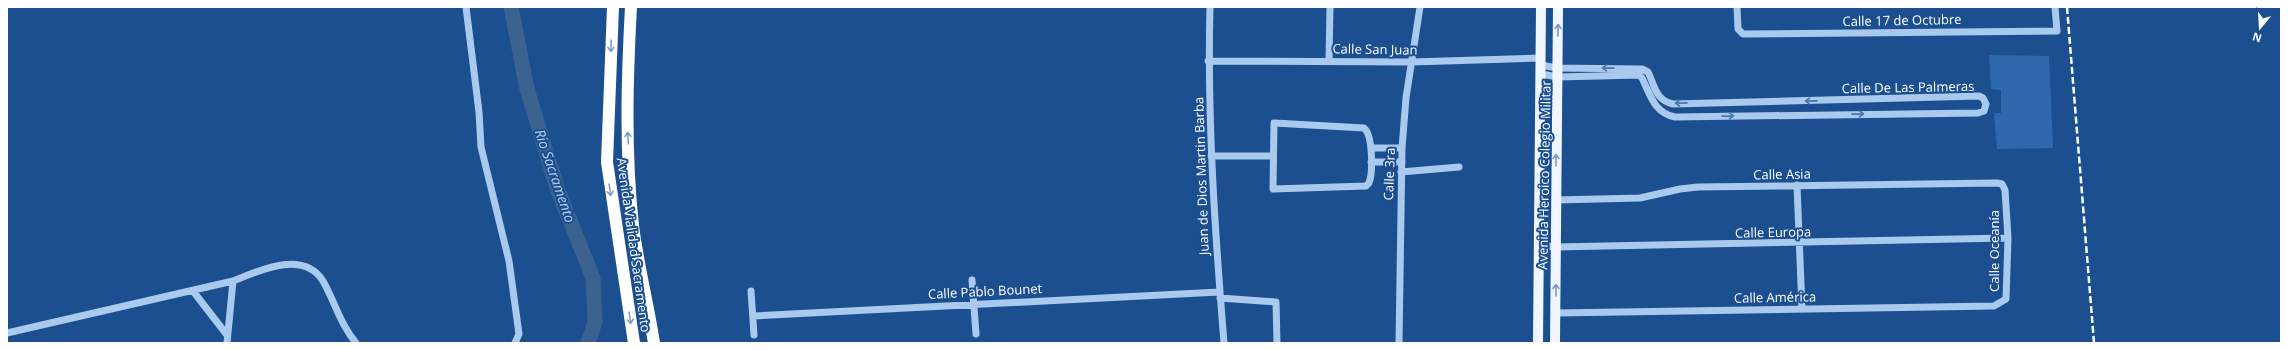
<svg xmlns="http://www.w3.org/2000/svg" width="2288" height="350" font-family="'Open Sans',sans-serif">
<rect width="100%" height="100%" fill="#1b4f8f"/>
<path fill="#2e69ad" d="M1989,55L2049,56L2053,148L1997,149L1994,113H2001V90L1991,89Z"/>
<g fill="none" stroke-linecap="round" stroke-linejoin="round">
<path stroke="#3c6290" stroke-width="15" d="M511,7L527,89L557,188L593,278L595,322L588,343"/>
<path stroke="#a9c9ee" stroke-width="7" d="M466,7L479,112L481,147L509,261L519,334L515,343
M1210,7C1207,119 1215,231 1224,343
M1737,7L1738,29L1743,34L2057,31L2055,7
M1208,61L1412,62L1541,58
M1329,61L1330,7
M1541,74L1558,77L1639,75L1642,78C1650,94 1654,113 1675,117L1978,113L1984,111L1986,104L1983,98L1979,96L1673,104C1655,100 1655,86 1648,72L1642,69L1557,68L1541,65
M1274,123L1364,128C1373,135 1373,173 1369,183L1366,186L1273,189Z
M1371,148H1402
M1211,156H1273
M1371,162H1402
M1401,172L1459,167
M1797,185L1802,309
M1539,245L1555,247L2008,238
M972,280L976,334
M193,291L227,335
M751,291L754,335
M1220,298L1276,302L1277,343
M1556,313L1994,306L2006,299L2008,238L2005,190L2002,184L1997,183L1698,187L1680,189L1640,198L1556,200
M753,316L1219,292
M7,333L233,281
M227,343L233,281C258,271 303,249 323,281C335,302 340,324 356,343
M1399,343L1402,148L1406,98L1420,7"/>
<path stroke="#f0f6ff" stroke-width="10" d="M1538,343L1541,7
M1555,343L1558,7"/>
<path stroke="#fff" stroke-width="12" d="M613,7L607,162L634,343
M631,7C627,80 625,153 633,226C638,265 648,304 654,343"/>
<path stroke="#fff" stroke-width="2.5" stroke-dasharray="7 3" stroke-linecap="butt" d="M2067,7L2094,343"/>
</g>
<defs><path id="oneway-shaft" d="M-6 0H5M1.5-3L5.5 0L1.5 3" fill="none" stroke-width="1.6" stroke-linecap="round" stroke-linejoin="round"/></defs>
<g stroke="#7b9ac1">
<use href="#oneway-shaft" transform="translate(1558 30) rotate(-89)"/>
<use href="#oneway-shaft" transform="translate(1556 160) rotate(-90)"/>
<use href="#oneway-shaft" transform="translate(1556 290) rotate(-91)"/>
</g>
<g stroke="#829ec1">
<use href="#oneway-shaft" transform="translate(611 46) rotate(92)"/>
<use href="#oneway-shaft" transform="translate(628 138) rotate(-93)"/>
<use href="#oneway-shaft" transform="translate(610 190) rotate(82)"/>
<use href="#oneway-shaft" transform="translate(630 318) rotate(81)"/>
</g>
<g stroke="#4674ac">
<use href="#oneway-shaft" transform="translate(1608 68) rotate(-179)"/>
<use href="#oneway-shaft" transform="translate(1811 101) rotate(179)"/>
<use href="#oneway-shaft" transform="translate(1681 103) rotate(179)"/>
<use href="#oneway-shaft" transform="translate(1858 114) rotate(-1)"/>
<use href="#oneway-shaft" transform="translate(1728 116) rotate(-1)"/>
</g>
<g text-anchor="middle" stroke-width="4" stroke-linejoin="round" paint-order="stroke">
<g font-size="13" fill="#fff" stroke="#1b4f8f">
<text transform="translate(1902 20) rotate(-1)" y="5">Calle 17 de Octubre</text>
<text transform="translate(1375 49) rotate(1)" y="5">Calle San Juan</text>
<text transform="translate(1908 87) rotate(-1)" y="5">Calle De Las Palmeras</text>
<text transform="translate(1389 174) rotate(-88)" y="5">Calle 3ra</text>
<text transform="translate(1782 174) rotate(-1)" y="5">Calle Asia</text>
<text transform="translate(1544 175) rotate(-89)" y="5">Avenida Heroico Colegio Militar</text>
<text transform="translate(1201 176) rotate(-92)" y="5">Juan de Dios Martin Barba</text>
<text transform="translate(1773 232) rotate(-1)" y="5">Calle Europa</text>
<text transform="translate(634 245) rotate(82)" y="5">Avenida Vialidad Sacramento</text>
<text transform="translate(1994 251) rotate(-90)" y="5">Calle Oceanía</text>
<text transform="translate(985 291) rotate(-3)" y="5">Calle Pablo Bounet</text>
<text transform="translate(1775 297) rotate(-1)" y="5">Calle América</text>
</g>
<g font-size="14" font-style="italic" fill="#b5d3f5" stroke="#1b4f8f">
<text transform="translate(555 176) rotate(71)" y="5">Rio Sacramento</text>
</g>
</g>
<rect width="2288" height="350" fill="none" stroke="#ffffff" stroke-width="16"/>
<g transform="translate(2260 28) rotate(198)" stroke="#1b4f8f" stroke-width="3" paint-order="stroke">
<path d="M0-3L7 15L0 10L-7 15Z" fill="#ffffff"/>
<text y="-6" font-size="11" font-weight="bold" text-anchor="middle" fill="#ffffff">N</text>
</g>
</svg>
